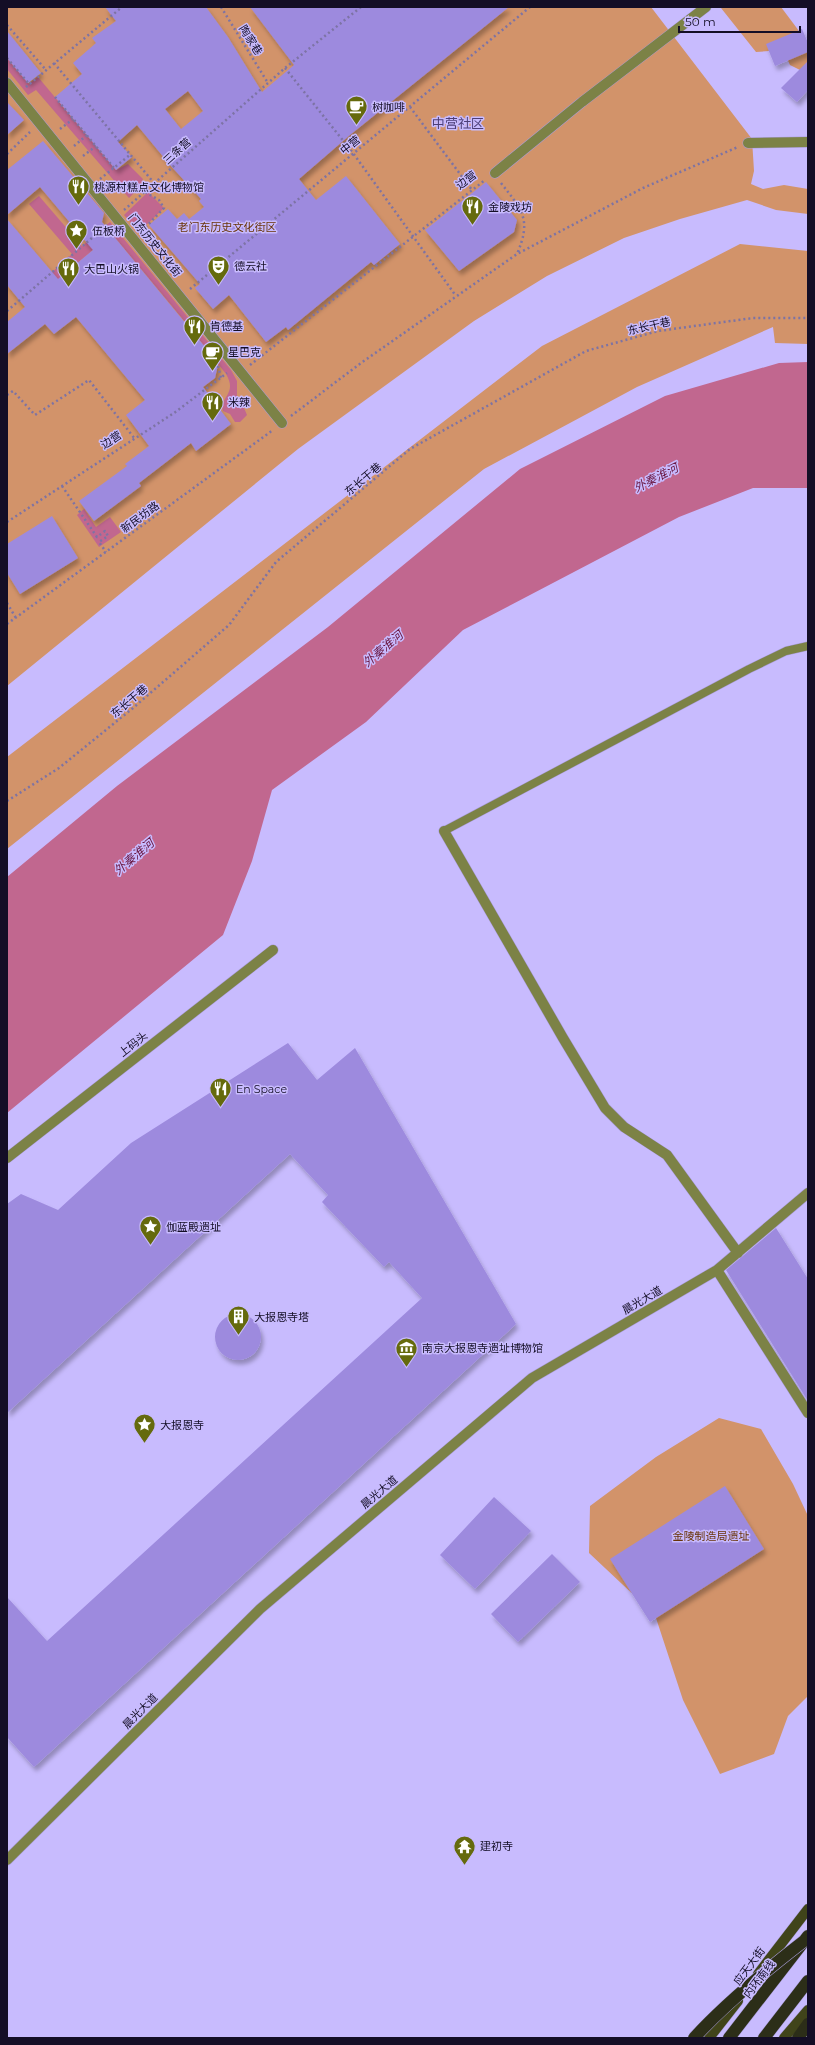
<svg xmlns="http://www.w3.org/2000/svg" width="815" height="2045" font-family="Montserrat,'Noto Sans SC',sans-serif">
<defs>
<filter id="shadow"><feDropShadow dx="2.5" dy="4.5" stdDeviation="2" flood-color="#0004"/></filter>
</defs>
<rect width="100%" height="100%" fill="#c8bbfe"/>
<path fill="#d2936a" d="M7,7H651L752,139L754,171L751,184L763,189L784,185L808,189V214L776,210L747,200L680,219L624,238L547,276L474,321L298,449L7,686Z
M722,7H781L808,43V74L790,65L783,50L756,52L721,8Z
M740,244L808,251V344L775,343L773,327L637,387L484,469L7,849V757L542,346Z
M719,1418L761,1429L793,1484L808,1516V1696L788,1716L774,1754L720,1774L683,1700L655,1615L589,1553L590,1506L656,1457Z"/>
<path fill="#c1678f" d="M7,58L29,84L38,77L116,170L128,164L143,179L138,189L129,198L36,90L28,95L7,69Z
M148,192L164,208L139,232L124,215Z
M39,196L82,246L110,222L231,370L237,381V400L244,408L247,415L240,422H235L230,414L223,411C219,397 238,394 226,374L191,329L112,234L56,281L50,274L72,254L29,204Z
M808,362V488H753L679,517L463,630L366,722L272,790L252,861L223,935L7,1113V877L117,786L328,627L520,469L665,396L779,363Z
M84,509L96,527L110,517L121,532L99,547L77,515Z"/>
<path fill="#9d8ade" fill-rule="evenodd" filter="url(#shadow)" d="M105,7H206L228,37L262,92L294,65L250,7H509L350,135L299,179L316,200L346,176L400,244L374,265L371,262L288,330L286,327L266,342L229,295L213,309L195,288L200,284L149,225L168,209L177,219L184,213L189,219L204,207L199,201L201,199L170,165L137,125L118,142L132,157L116,170L55,97L82,74L73,63L96,43L92,38L116,21ZM188,91L203,111L181,129L165,109Z
M802,29L808,43V52L775,66L766,44Z
M7,31L41,73L28,83L7,58Z
M808,61V90L797,102L781,88Z
M7,102L24,120L7,135Z
M43,141L104,213L102,222L215,359L218,365L215,378L203,387L231,424L196,451L191,443L139,483L141,486L94,521L79,501L127,466L125,464L149,446L126,415L145,400L76,317L54,334L45,324L7,354V322L25,307L7,285V219L58,279L93,250L40,187L7,215V170Z
M486,182L517,220L514,232L459,271L425,230Z
M52,516L78,558L20,594L7,573V544Z
M288,1043L317,1080L355,1048L516,1324L34,1767L7,1737V1597L47,1641L422,1298L389,1262L384,1267L322,1202L328,1195L290,1154L7,1413V1204L21,1194L58,1210L131,1143Z
M776,1228L808,1279V1401L726,1270Z
M215 1337a23 23 0 1 1 46 0a23 23 0 1 1-46 0Z
M725,1486L764,1549L650,1622L610,1559Z
M494,1497L531,1531L475,1589L440,1555Z
M552,1554L580,1582L518,1642L491,1614Z"/>
<g fill="none" stroke-linecap="round" stroke-linejoin="round">
<defs>
<path id="lane" d="M444,831L749,669L786,651L808,646"/>
<path id="street" d="M7,83L282,423
M748,143L808,142
M495,173L582,102L706,7
M444,831L563,1038L605,1108L624,1127L667,1155L738,1253
M7,1158L273,950
M717,1270L808,1413
M7,1860L260,1609L532,1378L717,1270L808,1193"/>
<path id="primary" d="M758,1974L808,1909
M709,2038L738,2001
M784,2038L808,2010"/>
<path id="highway" d="M729,2038L808,1936
M764,2038L808,1981
M798,2038L808,2024"/>
</defs>
<use href="#lane" stroke="#a89cd7" stroke-width="9"/>
<use href="#street" stroke="#a89cd7" stroke-width="11"/>
<use href="#primary" stroke="#a89cd7" stroke-width="11"/>
<use href="#highway" stroke="#a89cd7" stroke-width="13"/>
<path stroke="#7d73a4" stroke-width="2.5" stroke-dasharray="2 3" stroke-linecap="butt" d="M221,7L268,83
M7,25L46,70
M7,58L30,85
M54,63L154,183
M285,68L353,153L456,296
M26,87L122,7
M55,97L114,168
M410,107L472,190
M60,129L73,119
M74,146L87,135
M7,154L30,132
M83,156L96,146
M100,179L131,154
M501,183C522,210 532,219 517,254
M124,210L285,68L361,7
M142,231L164,208L159,200L143,191
M190,289L530,7
M7,311L107,225
M250,365L485,180
M218,366L221,378
M7,395L13,391L35,415L89,380L135,439
M291,416L361,363L517,254L643,188L738,147
M62,486L97,537L105,531L108,536L99,542L106,552
M7,522L174,413L227,373
M7,603L16,618
M7,624L273,430
M7,801L59,768L133,708L229,625L276,562L410,449L586,351L658,331L753,318H808"/>
<use href="#lane" stroke="#7c8246" stroke-width="8"/>
<use href="#street" stroke="#7c8246" stroke-width="10"/>
<use href="#primary" stroke="#40441a" stroke-width="10"/>
<use href="#highway" stroke="#2c2e18" stroke-width="12"/>
<defs>
<path id="highway-bridge" d="M694,2038C727,2002 765,1971 804,1941"/>
</defs>
<use href="#highway-bridge" stroke="#a89cd7" stroke-width="13" stroke-linecap="butt"/>
<use href="#highway-bridge" stroke="#2c2e18" stroke-width="12"/>
</g>
<defs>
<symbol id="cafe-pin" viewBox="-11 -11 22 30"><path d="M0 17L-7.5 6A9.5 9.5 0 1 1 7.5 6Z" fill="#656a0d" stroke="#c8bbfe"/><path d="M-5.5-4.5H6V0H3Q3 3.5 0 3.5H-2.5Q-5.5 3.5-5.5 0ZM3-3.2v2h1.7v-2ZM-6 4.5H4V6H-6Z" fill="#fff"/></symbol>
<symbol id="restaurant-pin" viewBox="-11 -11 22 30"><path d="M0 17L-7.5 6A9.5 9.5 0 1 1 7.5 6Z" fill="#656a0d" stroke="#c8bbfe"/><path d="M-5-6h1v4h1v-4h1v4h1v-4h1v5L-1.5 .5V6h-2V.5L-5-1ZM5-6V6H3V1.5H1.5Q1.5-4 5-6Z" fill="#fff"/></symbol>
<symbol id="sight-pin" viewBox="-11 -11 22 30"><path d="M0 17L-7.5 6A9.5 9.5 0 1 1 7.5 6Z" fill="#656a0d" stroke="#c8bbfe"/><path d="M0-6L1.8-2.2L6-1.7L2.9 1.2L3.7 5.4L0 3.3L-3.7 5.4L-2.9 1.2L-6-1.7L-1.8-2.2Z" fill="#fff"/></symbol>
<symbol id="theatre-pin" viewBox="-11 -11 22 30"><path d="M0 17L-7.5 6A9.5 9.5 0 1 1 7.5 6Z" fill="#656a0d" stroke="#c8bbfe"/><path d="M-5-5.5Q0-4 5-5.5V0Q5 5 0 6Q-5 5-5 0ZM-3.3-2.5H-1v1.5H-3.3ZM1-2.5H3.3v1.5H1ZM-2.8 1Q0 5.5 2.8 1Z" fill="#fff"/></symbol>
<symbol id="building-pin" viewBox="-11 -11 22 30"><path d="M0 17L-7.5 6A9.5 9.5 0 1 1 7.5 6Z" fill="#656a0d" stroke="#c8bbfe"/><path d="M-4-6H4V6H1V3H-1V6H-4ZM-2.5-4.3h1.7v1.8h-1.7ZM.8-4.3h1.7v1.8H.8ZM-2.5-1h1.7V.8h-1.7ZM.8-1h1.7V.8H.8Z" fill="#fff"/></symbol>
<symbol id="museum-pin" viewBox="-11 -11 22 30"><path d="M0 17L-7.5 6A9.5 9.5 0 1 1 7.5 6Z" fill="#656a0d" stroke="#c8bbfe"/><path d="M0-6L6-3V-2H-6V-3ZM-5-1h2V3h-2ZM-1-1h2V3h-2ZM3-1h2V3H3ZM-6 4H6V6H-6Z" fill="#fff"/></symbol>
<symbol id="temple-pin" viewBox="-11 -11 22 30"><path d="M0 17L-7.5 6A9.5 9.5 0 1 1 7.5 6Z" fill="#656a0d" stroke="#c8bbfe"/><path d="M0-6L5-2H3V0L6.5 2.5H4V6H1.5V3h-3V6H-4V2.5H-6.5L-3 0V-2H-5Z" fill="#fff"/></symbol>
</defs>
<g fill-rule="evenodd">
<use href="#cafe-pin" x="344" y="94" width="25" height="34"/>
<use href="#restaurant-pin" x="66" y="174" width="25" height="34"/>
<use href="#restaurant-pin" x="460" y="194" width="25" height="34"/>
<use href="#sight-pin" x="64" y="218" width="25" height="34"/>
<use href="#theatre-pin" x="206" y="254" width="25" height="34"/>
<use href="#restaurant-pin" x="56" y="256" width="25" height="34"/>
<use href="#restaurant-pin" x="182" y="314" width="25" height="34"/>
<use href="#cafe-pin" x="200" y="340" width="25" height="34"/>
<use href="#restaurant-pin" x="200" y="390" width="25" height="34"/>
<use href="#restaurant-pin" x="208" y="1076" width="25" height="34"/>
<use href="#sight-pin" x="138" y="1214" width="25" height="34"/>
<use href="#building-pin" x="226" y="1304" width="25" height="34"/>
<use href="#museum-pin" x="394" y="1336" width="25" height="34"/>
<use href="#sight-pin" x="132" y="1412" width="25" height="34"/>
<use href="#temple-pin" x="452" y="1834" width="25" height="34"/>
</g>
<g text-anchor="middle" stroke-width="3" stroke-linejoin="round" paint-order="stroke">
<g font-size="11" fill="#140e26" stroke="#c8bbfe">
<text transform="translate(251 40) rotate(58)" y="4">陶家巷</text>
<text transform="translate(350 145) rotate(-39)" y="4">中营</text>
<text transform="translate(177 151) rotate(-42)" y="4">三条营</text>
<text transform="translate(466 180) rotate(-37)" y="4">边营</text>
<text transform="translate(155 245) rotate(51)" y="4">门东历史文化街</text>
<text transform="translate(649 326) rotate(-13)" y="4">东长干巷</text>
<text transform="translate(111 440) rotate(-33)" y="4">边营</text>
<text transform="translate(363 479) rotate(-40)" y="4">东长干巷</text>
<text transform="translate(140 517) rotate(-36)" y="4">新民坊路</text>
<text transform="translate(129 701) rotate(-40)" y="4">东长干巷</text>
<text transform="translate(133 1044) rotate(-38)" y="4">上码头</text>
<text transform="translate(642 1300) rotate(-30)" y="4">晨光大道</text>
<text transform="translate(379 1492) rotate(-40)" y="4">晨光大道</text>
<text transform="translate(140 1711) rotate(-45)" y="4">晨光大道</text>
<text transform="translate(749 1966) rotate(-53)" y="4">应天大街</text>
<text transform="translate(759 1979) rotate(-53)" y="4">内环南线</text>
</g>
<g font-size="11" fill="#140e26" stroke="#c8bbfe" text-anchor="start">
<text x="372" y="111">树咖啡</text>
<text x="94" y="191">桃源村糕点文化博物馆</text>
<text x="488" y="211">金陵戏坊</text>
<text x="92" y="235">伍板桥</text>
<text x="234" y="270">德云社</text>
<text x="84" y="273">大巴山火锅</text>
<text x="210" y="330">肯德基</text>
<text x="228" y="356">星巴克</text>
<text x="228" y="406">米辣</text>
<text x="236" y="1093">En Space</text>
<text x="166" y="1231">伽蓝殿遗址</text>
<text x="254" y="1321">大报恩寺塔</text>
<text x="422" y="1352">南京大报恩寺遗址博物馆</text>
<text x="160" y="1429">大报恩寺</text>
<text x="480" y="1850">建初寺</text>
</g>
<g font-size="11" fill="#683307" stroke="#c8bbfe">
<text x="227" y="231">老门东历史文化街区</text>
<text x="711" y="1540">金陵制造局遗址</text>
</g>
<g font-size="12" font-style="italic" fill="#6a1742" stroke="#c8bbfe">
<text transform="translate(656 478) rotate(-27)" y="4">外秦淮河</text>
<text transform="translate(383 649) rotate(-40)" y="4">外秦淮河</text>
<text transform="translate(134 857) rotate(-40)" y="4">外秦淮河</text>
</g>
<g font-size="13" fill="#4c3e77" stroke="#c8bbfe">
<text x="458" y="128">中营社区</text>
</g>
</g>
<rect width="815" height="2045" fill="none" stroke="#140e26" stroke-width="16"/>
<path d="M679 26v6h121v-6" fill="none" stroke="#140e26" stroke-width="2"/>
<text x="685" y="26" font-size="12" fill="#140e26" stroke="#c8bbfe" stroke-width="3" paint-order="stroke">50 m</text>
</svg>
